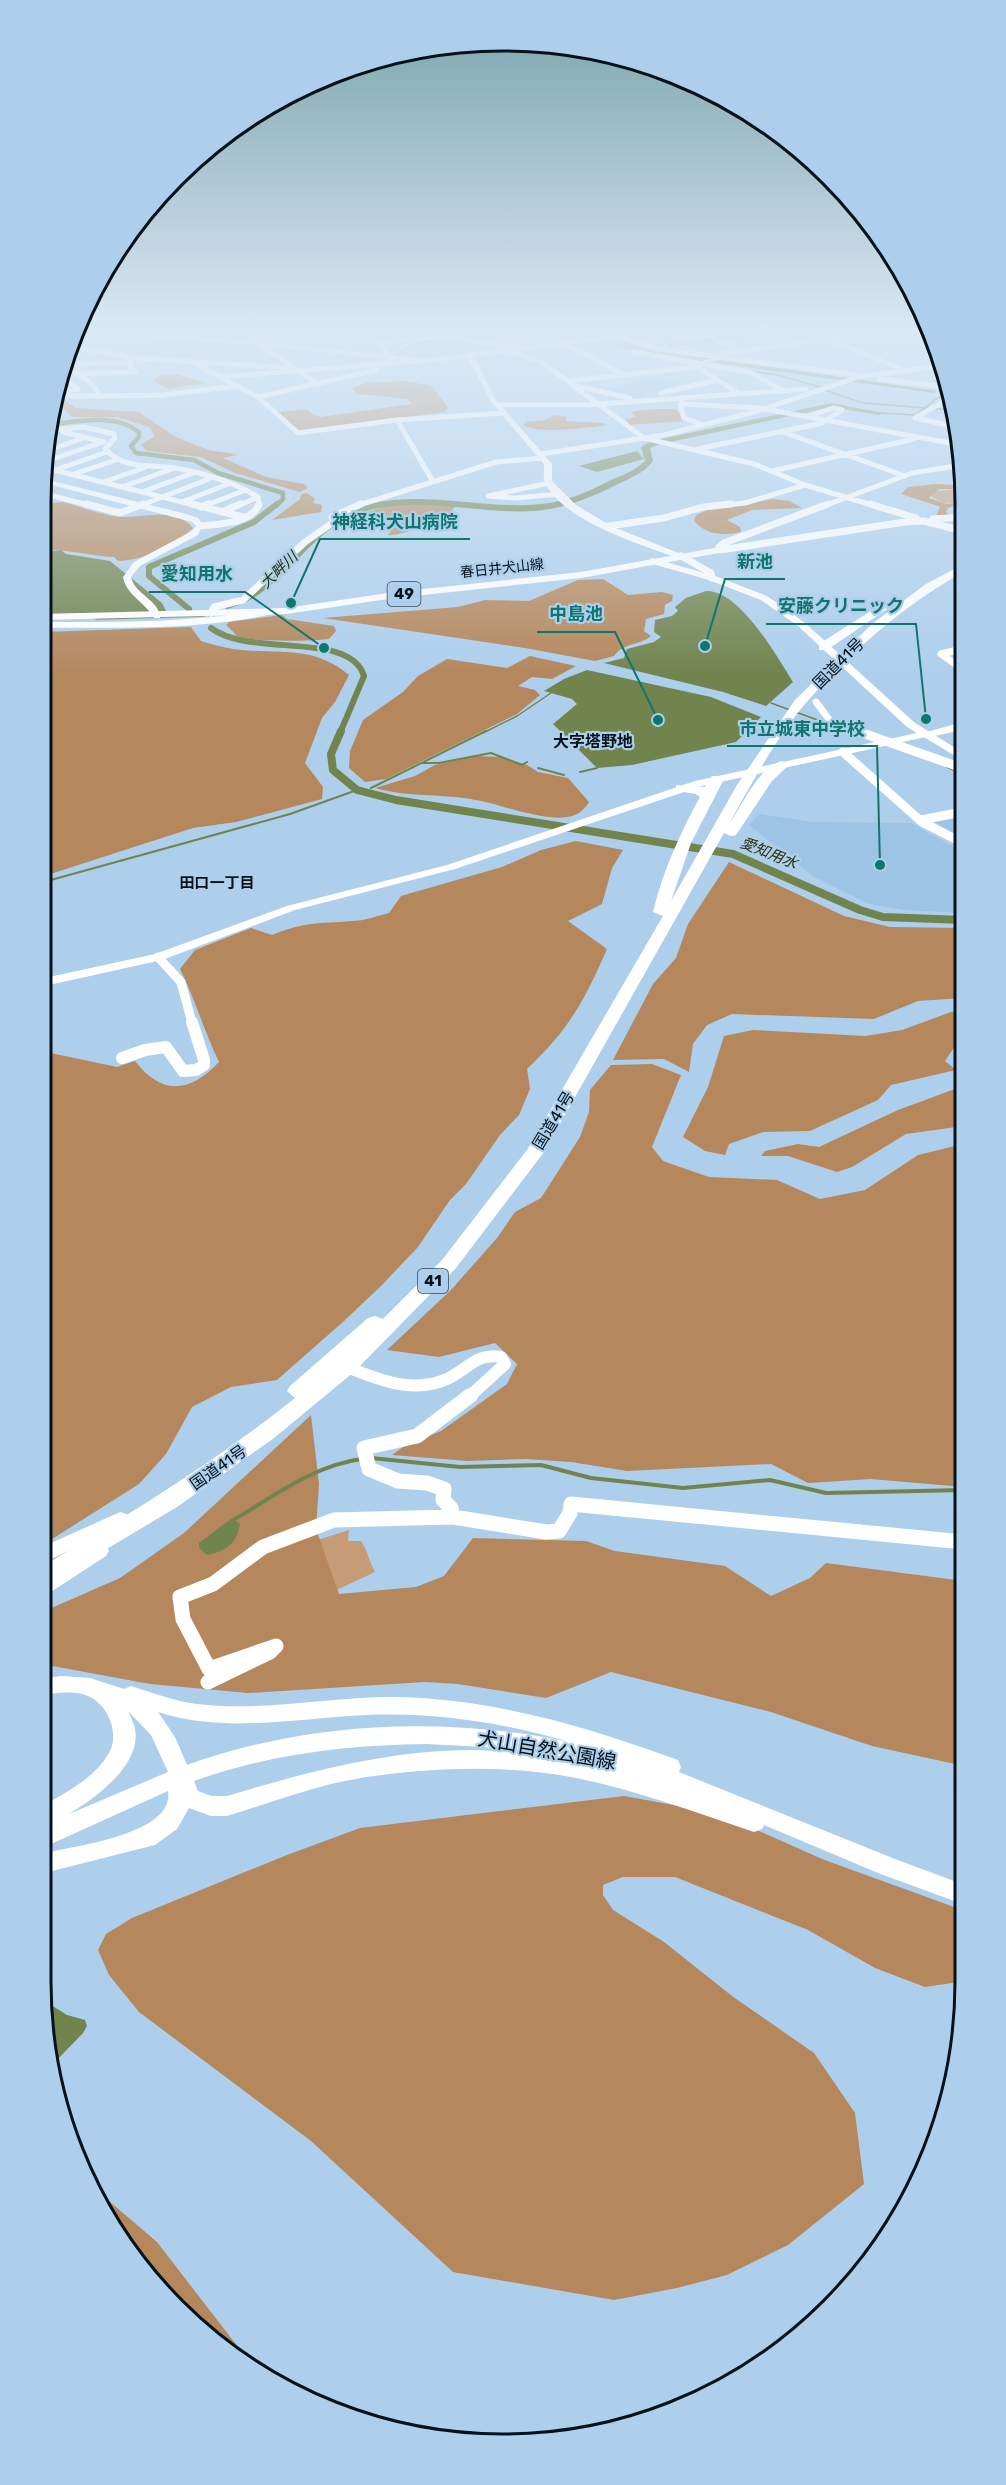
<svg xmlns="http://www.w3.org/2000/svg" width="1006" height="2485" font-family="Rubik,'Noto Sans JP',sans-serif">
<rect width="100%" height="100%" fill="#aecfeb"/>
<path fill="#9dc4e5" d="M646,376L680,384L637,398L605,391Z
M962,813L963,840L930,819Z
M759,814L814,822L911,823L963,852V913L904,910L869,904L814,877L749,825Z"/>
<path fill="#c59c75" d="M962,488V502L943,503L926,493Z
M349,1530L348,1541H361C368,1551 369,1561 375,1572L328,1594L308,1543Z"/>
<path fill="#b4875c" d="M176,374L205,383L168,389L153,381L158,376Z
M406,381L432,386L448,408L445,412L300,431L278,412L306,409L312,414L321,417L412,404L408,399L358,394L351,388L366,383Z
M58,399H64L75,408L139,412L176,437L208,450L235,454L237,455L223,458L266,477L304,484L308,488L300,492L235,473L201,457L147,451L141,445L155,436L149,427L118,417H72L57,402Z
M655,409H676L684,421L630,425L625,419L636,417L631,412Z
M554,415L566,417V421L604,423L605,426C586,427 538,435 524,425L525,422L545,420Z
M936,484L962,485V489H940L928,498L946,504L962,502L948,508L946,512L952,517H936L940,507L938,506L901,494L908,487Z
M307,493L315,499L313,503L322,505L321,512L272,520L300,499L301,494Z
M774,499L789,501L802,508L752,510L727,520L740,527L741,532C724,536 706,535 694,521L696,515L707,510Z
M63,502C82,507 103,516 122,517C145,518 175,506 193,528C174,546 144,560 118,561L114,557C88,556 67,548 41,551L40,504Z
M407,503L457,505L448,515L431,517V521L451,526C440,531 434,527 422,528C410,529 400,536 388,535L399,520L356,515L384,507Z
M603,579L628,595L662,592L673,595L672,601L665,605L664,614L646,619L644,631L651,636C639,646 624,642 614,656L595,661L525,648L323,618L458,607L485,600L529,601L578,580Z
M282,615L287,619L334,626L336,631L329,639C313,641 248,643 236,635C233,632 230,628 226,625L229,622Z
M191,627L201,641C211,644 222,647 233,649C277,655 312,644 349,675L335,702L322,718L305,763L323,787L322,799L236,822L193,828L41,877V632Z
M530,656L576,666L552,679L532,677L518,686L535,690L540,695L517,714L386,779L365,782L349,768L350,751L363,720L403,692L418,676L447,659L507,668Z
M477,756L502,757L527,765L538,772L568,778L589,802C584,810 577,816 567,817C543,821 505,806 481,801C446,793 410,798 375,788L415,776L435,765Z
M576,841L623,850L612,868L602,904L568,921L607,949C584,1002 569,1029 527,1069L530,1089L519,1115L500,1135L466,1184L450,1200L418,1247L381,1286L344,1321L277,1380L231,1387L192,1407L166,1454L139,1484L41,1546V1051L117,1067L135,1061C162,1096 190,1093 219,1062C204,1031 195,999 180,969L195,950L251,928L272,935C307,921 317,924 352,921C364,921 377,916 389,913L401,896L502,867L541,850Z
M729,862L844,916L890,927L963,928V998L918,1001L874,1019L732,1014L707,1025L693,1044L689,1072L664,1059L613,1060L653,984L676,958L688,924Z
M963,1010V1041L955,1046L945,1061L956,1070L891,1085L878,1100L810,1131L763,1132L729,1144L725,1155L705,1151L683,1137L708,1087L724,1036L753,1030L866,1036L902,1030L951,1012Z
M652,1064L681,1075L652,1147L663,1161L709,1177L777,1180L820,1199L865,1190L918,1155L963,1144L964,1487L871,1479L808,1483L771,1464L627,1471L571,1462L525,1459L468,1461L392,1455L403,1447L441,1431L507,1384L517,1364L495,1343L439,1357L387,1350L451,1290L497,1238L515,1212L541,1198L580,1137L589,1112L590,1090L611,1065Z
M963,1086V1126L906,1134L852,1167L837,1172L788,1156H761L765,1151L798,1144L819,1147L898,1110Z
M311,1415L319,1484L316,1529L339,1594L416,1587L444,1576L473,1538L586,1541L615,1551L725,1566L771,1596L810,1578L826,1563L964,1581L965,1763L955,1764L872,1746L771,1712L611,1672L546,1698L458,1684L425,1682L248,1693L150,1684L47,1665L41,1658L40,1613L120,1578L184,1533Z
M624,1796L679,1806L759,1831L822,1859L965,1911V1981L925,1987L875,1968L808,1930L675,1877H623L603,1885V1895L613,1910L664,1942L732,1996L814,2053L855,2113L864,2184L788,2245L727,2275L677,2288L614,2300L453,2272L311,2141L139,2012L109,1975L98,1950L106,1934L132,1918L287,1855L360,1828Z
M89,2184L157,2242L255,2369L155,2287L102,2213Z"/>
<path fill="#71844e" d="M637,451L644,459L597,472L579,466Z
M61,550L66,554L110,561L162,603L167,613L41,614V553Z
M706,591C740,590 777,657 793,682L766,706L723,692L604,663L624,658L627,649L654,642L661,637L654,632L655,620L672,616L678,611L675,607L686,598Z
M587,670L711,697L761,717L736,742L632,765L597,768L553,724L577,704L572,699L544,691L564,679Z
M232,1518L240,1524C237,1543 227,1551 207,1555L199,1548V1543Z
M43,2000L67,2015L85,2020L87,2026L83,2033L54,2063Z"/>
<g fill="none" stroke-linecap="round" stroke-linejoin="round">
<path stroke="#71844e" stroke-width="1.5" d="M567,328L593,339
M463,329L505,336L528,328
M447,336L461,328
M600,341L632,351
M396,356L409,346L438,339
M751,371L778,375L820,387
M825,390L863,403L953,410
M879,413L916,415L936,399L948,394
M96,619L204,616
M771,703L834,726
M483,733L517,716L551,693"/>
<path stroke="#71844e" stroke-width="2" d="M422,763H439L491,753L522,765L527,762
M947,767L962,773
M538,768L564,775
M580,772L597,768
M371,788L486,731
M40,883L290,814L357,790"/>
<path stroke="#71844e" stroke-width="4" d="M371,1458L460,1467L541,1465L591,1478L683,1488L770,1480L826,1493L964,1490
M235,1519C276,1495 313,1466 361,1459"/>
<path stroke="#71844e" stroke-width="4.5" d="M670,345L792,328
M53,424C82,421 114,413 139,432V437L131,446L136,453L194,460L218,473L283,493V499L276,506"/>
<path stroke="#71844e" stroke-width="6" d="M189,609L149,576V567L254,522L277,504
M211,628C250,658 350,630 364,676L340,733"/>
<path stroke="#71844e" stroke-width="8" d="M341,731L331,754L333,770L357,790L396,800L733,854L860,910L883,917L963,920"/>
<path fill="#71844e" fill-rule="evenodd" d="M575,328H586L631,344L679,354L938,391L934,393L679,358L626,348Z
M832,403L883,413L879,415L832,407L657,445L650,448L653,461C644,474 629,478 616,485C591,498 562,509 534,511C482,514 430,498 379,508C308,520 290,593 227,609L222,606C230,599 244,597 254,590C296,558 312,519 369,504C425,490 484,510 541,504C565,502 588,492 609,481C622,475 635,471 645,461L641,447L651,441Z"/>
<path stroke="#fff" stroke-width="5" d="M349,328L378,342L389,358
M593,328L658,349L857,375
M656,328L665,332
M800,328L902,369
M691,329L740,350
M247,336L354,330
M379,342L445,336L510,347
M70,343L84,349L135,358L293,368
M561,345L582,352L622,374
M504,349L543,363L644,438L754,464L805,485L875,506
M633,352L750,372L783,391
M194,363L258,397L298,433L397,420L504,413
M63,365L131,362
M697,367L738,393
M78,374L135,372L127,362
M61,376L78,389L66,391
M219,377L417,361
M880,379L947,387
M568,381L696,367L722,354L900,328
M576,386L630,398
M661,393L718,380
M58,396H100L93,385L65,365
M100,396L163,395L236,386
M258,397L376,370
M950,398L915,418L957,427
M682,400L683,404L759,408L961,445
M680,404L684,418L701,424
M497,405H588L806,389
M809,416L833,408L842,410L825,421
M397,420L432,480
M53,430L84,427L114,434L115,438L105,449C124,470 149,464 175,468C202,473 234,482 258,497
M63,432L104,442
M783,432L905,476
M698,449L822,423
M49,450L84,438
M541,454L664,435L758,411L858,377L941,366
M47,461L103,442
M46,468L198,506
M55,470L107,452
M772,471L914,439
M74,474L116,460
M103,482L144,468
M549,483L488,496L515,498L559,494
M122,487L172,469
M142,492L193,473
M42,493L92,506
M258,497L259,506
M182,502L228,484
M139,506L209,479
M204,506L246,490
M237,506L258,497
M356,506L496,462L543,458
M716,506L745,503L805,485
M824,506L912,473L962,465"/>
<path stroke="#fff" stroke-width="7" d="M86,504L120,513L143,504
M192,504L243,517
M828,504L724,543L719,547L720,550L905,522L924,521L962,531
M870,504L916,518
M201,507L208,504
M222,512L240,504
M933,519L962,517
M200,526C217,524 252,524 259,504
M608,526L664,518L703,507L731,504
M681,556L711,573L712,578
M211,613L214,607L243,600L305,542L335,521L332,517L361,504
M941,654L962,669
M941,654L962,649
M816,702L831,722L861,733"/>
<path stroke="#fff" stroke-width="9" d="M857,731L962,768
M843,752L922,822L963,843
M921,820L962,812
M158,957L181,982L192,1023"/>
<path stroke="#fff" stroke-width="12" d="M122,1058L145,1050L166,1047L183,1071L196,1070L204,1065V1060L192,1022
M347,1367C379,1380 413,1394 447,1379C467,1370 477,1352 501,1357L505,1364L470,1396"/>
<path stroke="#fff" stroke-width="15" d="M453,1517L451,1508L443,1500L444,1489L427,1483L398,1481L369,1469L364,1448L417,1436L471,1395
M208,1682L270,1652L276,1646L209,1669L183,1619L180,1597L213,1584L263,1547L334,1520L453,1517L546,1532L559,1531L570,1513L571,1504L964,1542"/>
<path fill="#fff" fill-rule="evenodd" d="M532,328H539L520,345L484,355L481,353L516,343Z
M44,479L183,513L198,518L203,524L198,535L140,566L131,577C135,595 160,600 160,618H154C145,602 126,595 123,577L134,562L192,531L196,526L192,522L44,483Z
M269,609L272,610V614C196,631 118,627 40,628V622C117,622 193,623 269,609Z
M926,731L930,732V736L702,786L455,869L295,910L162,960L40,987V979L155,954L287,906L447,865L695,781Z"/>
<path fill="#fff" fill-rule="evenodd" d="M234,328H241L260,341L422,359L678,328H698L474,357L496,400L552,464V481L576,505L611,526L686,556L678,558C639,544 565,522 545,483C543,478 544,470 544,464L491,402L468,358L422,363L267,346L321,383L318,387L257,345L75,333L77,329L250,340Z
M652,558L715,576L767,596L804,622L915,723L962,752V760L907,727L798,626L761,600L709,580L649,563L647,561Z
M120,1512L127,1514L130,1519L127,1524L40,1564V1548Z
M99,1544L106,1546L109,1551L106,1556L40,1599V1580Z
M61,1676L90,1678L124,1689L131,1686C153,1693 174,1701 197,1704C261,1712 327,1697 391,1697C491,1698 585,1726 678,1760L681,1767L679,1772L895,1859L965,1885V1905L878,1873L764,1825L762,1829L754,1832C694,1812 633,1789 571,1777C500,1763 397,1768 327,1785C293,1794 260,1806 227,1816H211L189,1808L177,1829L155,1845L40,1874V1854C72,1846 175,1835 168,1791L40,1849V1807C64,1794 95,1778 109,1753C121,1732 106,1699 82,1694C69,1691 53,1693 40,1696V1679ZM128,1711L151,1735L168,1772L69,1814C95,1798 142,1765 135,1729C134,1723 130,1716 128,1711ZM158,1712C226,1734 297,1718 367,1715C436,1712 504,1723 570,1742C443,1716 310,1721 187,1765L175,1737ZM426,1744L484,1747L550,1756C524,1754 498,1750 472,1750C384,1751 311,1771 227,1796H211L198,1791L194,1781C269,1754 347,1745 426,1744Z"/>
<path fill="#fff" fill-rule="evenodd" d="M720,547L725,550L724,552L581,578L395,598L286,614L40,620V614L286,608L395,592L581,572Z
M962,722V730L926,738L920,734Z"/>
<path fill="#fff" fill-rule="evenodd" d="M962,565V573C902,606 850,653 805,704C777,736 749,788 729,824C742,806 758,767 782,761L789,765L772,781L736,835L731,836L724,833L544,1152L456,1268L354,1372L274,1438L177,1507L40,1589V1568C128,1515 215,1462 295,1398L287,1391L290,1386L368,1318L375,1316L383,1319L442,1260L527,1150L663,916L653,912C663,871 680,833 700,797L696,794L676,791V785L705,787L712,776H722L724,779L691,843L671,901L737,785L795,700L872,624L926,584Z
M877,607L887,609L827,650H819V644Z"/>
</g>
<linearGradient id="sky" x2="0" y2="1"><stop stop-color="#78a1aa"/><stop offset="0.49" stop-color="#dbe9f6"/><stop offset="1" stop-color="#dbe9f6" stop-opacity="0"/></linearGradient>
<rect width="1006" height="676" fill="url(#sky)"/>
<g text-anchor="middle" stroke-width="4.5" stroke-linejoin="round" paint-order="stroke">
<g font-size="14" fill="#06121b" stroke="#aecfeb">
<text transform="translate(502 568) rotate(-6)" y="5">春日井犬山線</text>
</g>
<g font-size="15" font-style="italic" fill="#243105" stroke="#aecfeb">
<text transform="translate(279 570) rotate(-44)" y="5">大畔川</text>
<text transform="translate(769 853) rotate(22)" y="5">愛知用水</text>
</g>
<g fill="#aecfeb" stroke="#384b59" stroke-width="1.5">
<rect x="387.5" y="582" width="33" height="24" rx="4.5"/>
<rect x="418" y="1269" width="30" height="24" rx="4.5"/>
</g>
<g font-size="15" font-weight="bold" fill="#06121b">
<text x="404" y="599">49</text>
<text x="433" y="1286">41</text>
</g>
<g font-size="15" font-weight="bold" fill="#06121b" stroke="#aecfeb">
<text x="217" y="888">田口一丁目</text>
</g>
<g font-size="16" fill="#06121b" stroke="#aecfeb">
<text transform="translate(838 663) rotate(-45)" y="6">国道41号</text>
<text transform="translate(553 1120) rotate(-59)" y="6">国道41号</text>
<text transform="translate(218 1467) rotate(-35)" y="6">国道41号</text>
</g>
<g font-size="16" font-weight="bold" fill="#06121b" stroke="#aecfeb">
<text x="593" y="747">大字塔野地</text>
</g>
<g font-size="20" fill="#06121b" stroke="#aecfeb">
<text transform="translate(547 1750) rotate(10)" y="7">犬山自然公園線</text>
</g>
</g>
<path d="M0 0H1006V2485H0ZM503 51H503A452 452 0 0 1 955 503V1982A452 452 0 0 1 503 2434H503A452 452 0 0 1 51 1982V503A452 452 0 0 1 503 51Z" fill="#aecfeb" fill-rule="evenodd"/>
<path fill="none" stroke="#06121b" stroke-width="3" d="M503 51H503A452 452 0 0 1 955 503V1982A452 452 0 0 1 503 2434H503A452 452 0 0 1 51 1982V503A452 452 0 0 1 503 51Z"/>
<path fill="none" stroke="#0f766e" stroke-width="2" d="M291 603L320 539H470M705 646L725 579H785M324 648L245 592H149M926 719L916 624H766M658 720L615 632H537M880 865L877 746H727"/>
<g fill="#0f766e" stroke="#aecfeb" stroke-width="2">
<circle cx="291" cy="603" r="6"/>
<circle cx="705" cy="646" r="6"/>
<circle cx="324" cy="648" r="6"/>
<circle cx="926" cy="719" r="6"/>
<circle cx="658" cy="720" r="6"/>
<circle cx="880" cy="865" r="6"/>
</g>
<g font-size="18" text-anchor="middle" font-weight="bold" fill="#0f766e" stroke="#aecfeb" stroke-width="4.5" stroke-linejoin="round" paint-order="stroke">
<text x="395" y="528">神経科犬山病院</text>
<text x="755" y="568">新池</text>
<text x="197" y="580">愛知用水</text>
<text x="841" y="612">安藤クリニック</text>
<text x="576" y="620">中島池</text>
<text x="802" y="735">市立城東中学校</text>
</g>
</svg>
